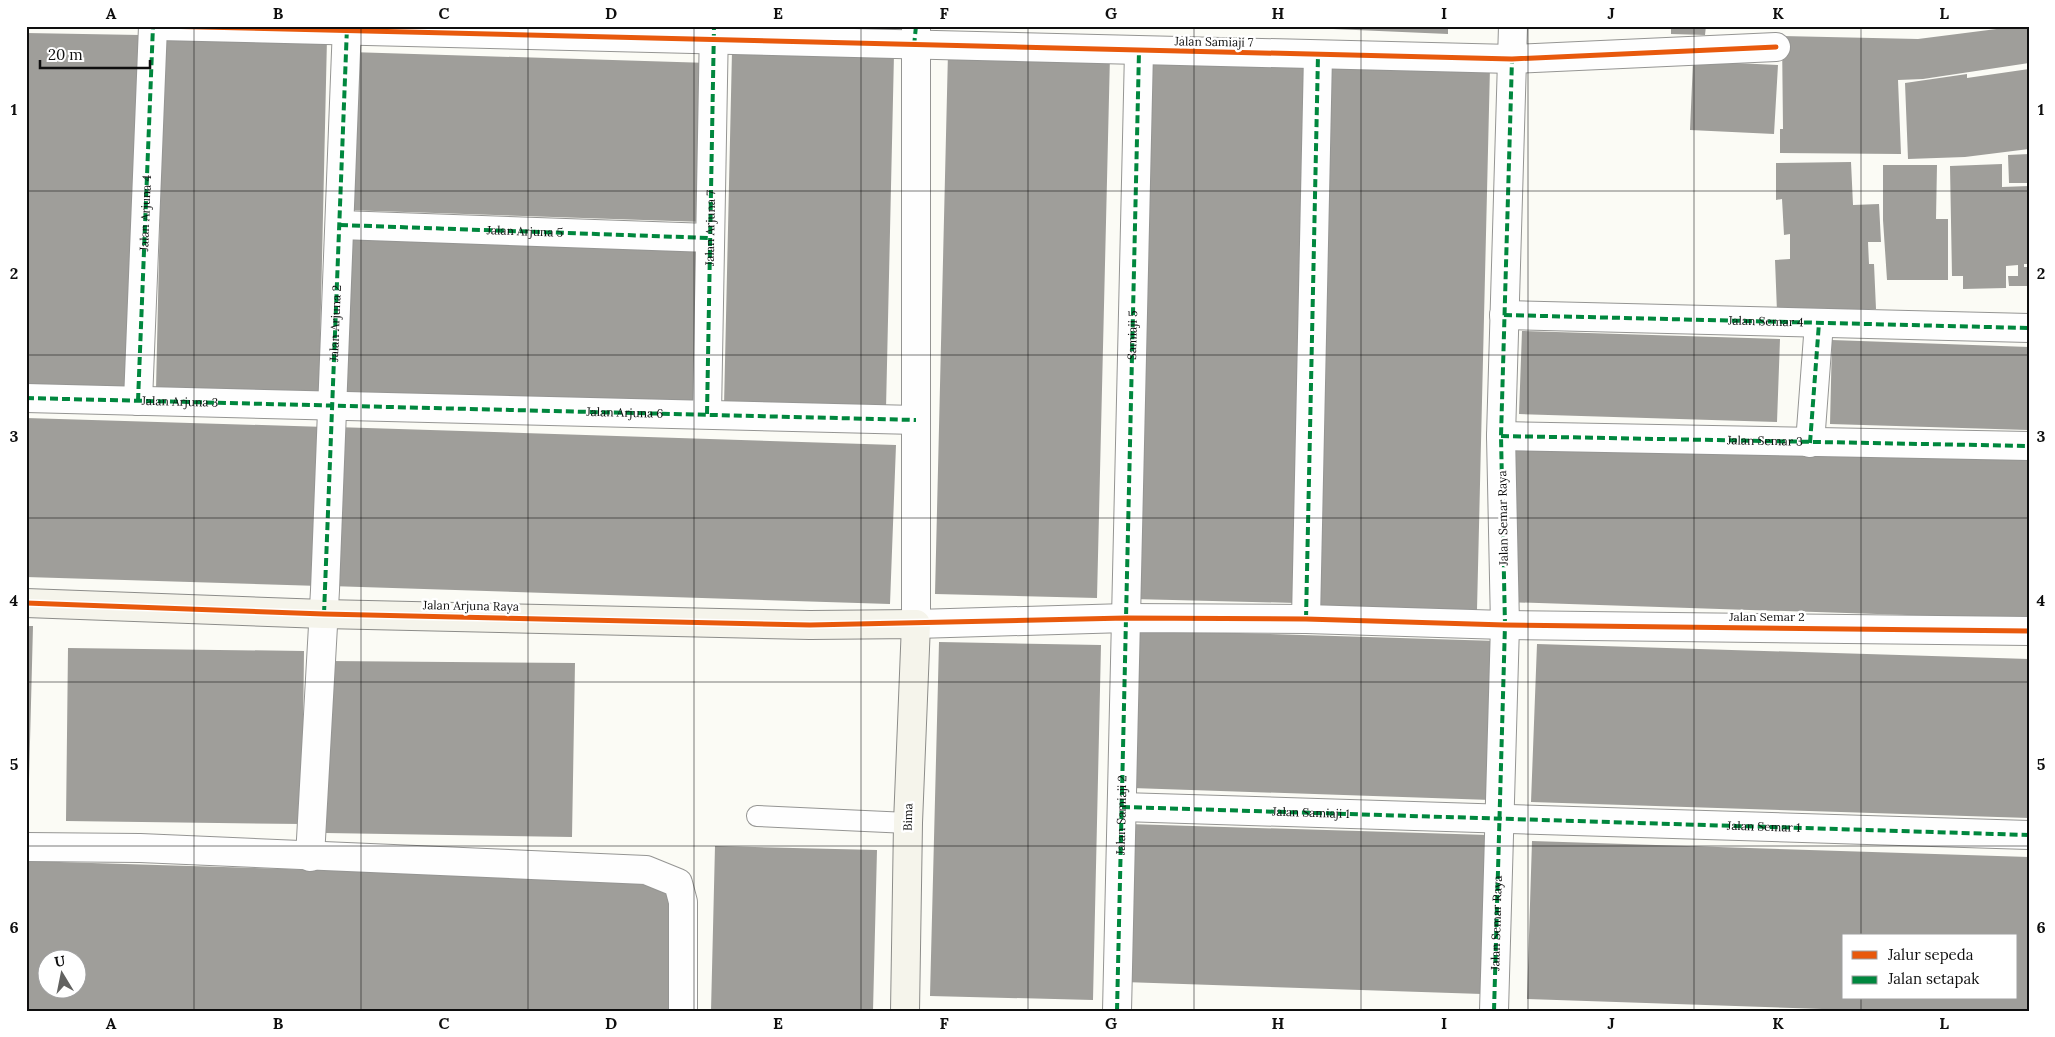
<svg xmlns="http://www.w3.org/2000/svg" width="2055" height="1037" font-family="Lora,serif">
<rect width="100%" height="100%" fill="#fbfbf5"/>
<path fill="#9f9e9a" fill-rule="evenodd" d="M1263,26H1448V34Z
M1671,26H1706L1705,35L1671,34Z
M2020,26H2029V63L1923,79L1898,80L1901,154L1780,153V129H1783L1782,36L1918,39Z
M26,33L140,35L132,390L26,388Z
M164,34L327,38L319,393L156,390Z
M732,51L894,54L886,409L724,406Z
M350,52L709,63L704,222L345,210Z
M948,52L1110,55L1097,598L935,594Z
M1146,56L1308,59L1296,603L1133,599Z
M1693,61L1778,65L1774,134L1690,130Z
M1327,63L1490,67L1477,610L1314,606Z
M2029,69V149L1965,157L1908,159L1905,83L1967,74V78Z
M2029,154V183H2009L2008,155Z
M1851,162L1853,205L1879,204L1881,242H1868L1869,264H1874L1876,309L1777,312L1775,260L1790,259V234L1784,235L1782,199L1776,200V163Z
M2002,164V187L2029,186V264H2024V267H2029V286H2009L2008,276H2018V265L2006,266V288L1963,289V276H1952L1950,166Z
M1883,165H1937L1936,219H1948V280H1887L1883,220Z
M344,237L703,248L698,407L339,396Z
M1522,331L1780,339L1777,422L1519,414Z
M1832,340L2029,347L2028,430L1830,424Z
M26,418L326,427L320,586L26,577Z
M335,427L896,445L890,604L330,586Z
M1511,444L2029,460V619L1505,602Z
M26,626H33L28,819H26Z
M1138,630L1497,641L1491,800L1132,788Z
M939,642L1101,645L1093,1000L930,996Z
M1537,644L2029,659V818L1531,802Z
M68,648L304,651L302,824L66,821Z
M329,661L575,663L572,837L326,833Z
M1129,824L1488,835L1482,994L1124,982Z
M1532,841L2029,857V1011H1881L1527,999ZM1844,936H2016V998H1844Z
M715,846L877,850L873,1011H711Z
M26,861L608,879L672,889L673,1011H26ZM48,960H78V989L48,990Z"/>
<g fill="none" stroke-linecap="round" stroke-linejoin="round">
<defs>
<path id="lane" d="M757,816L908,823"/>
<g id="street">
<path d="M159,26L1512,59L1776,47"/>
<path d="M916,26V624L1126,618L1306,619L1505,625L2029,631"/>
<path id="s1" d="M340,225L710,238"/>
<path d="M1504,315L2029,328"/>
<path id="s2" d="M26,398L916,420"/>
<path id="s3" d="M138,401L153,26"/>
<path id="s4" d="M707,414L714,26"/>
<path id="s5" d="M1501,436L2029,446"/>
<path d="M1810,443L1819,323"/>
<path d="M1306,619L1318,55"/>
<path id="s6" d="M1122,807L2029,835"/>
<path d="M26,847L140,848L646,870L678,883L683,902V1011"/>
<path d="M310,857L325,590L347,26"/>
<path id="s7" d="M1117,1011L1139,51"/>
<path id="s8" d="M1494,1011L1505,625L1501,436L1513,26"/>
</g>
<path id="secondary" d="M26,603L324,614L810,625L916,624L908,823L905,1011"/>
</defs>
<use href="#lane" stroke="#959593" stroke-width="22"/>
<use href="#street" stroke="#959593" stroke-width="30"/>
<use href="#secondary" stroke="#8c8c89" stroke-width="30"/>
<use href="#lane" stroke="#fefefe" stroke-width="20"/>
<use href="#street" stroke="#fefefe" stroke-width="28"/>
<use href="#secondary" stroke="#f5f4eb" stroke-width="28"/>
<g stroke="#00873e" stroke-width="4" stroke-dasharray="8 4" stroke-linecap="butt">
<path d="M914,46L916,26"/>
<path d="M340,225L710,238"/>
<path id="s9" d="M1504,315L2029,328"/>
<path d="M26,398L916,420"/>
<path d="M138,401L153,26"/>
<path d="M707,414L714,26"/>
<path d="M1501,436L2029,446"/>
<path d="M1810,443L1819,323"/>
<path id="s10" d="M324,614L347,27"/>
<path d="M1306,619L1318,55"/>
<path d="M1122,807L2029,835"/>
<path d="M1117,1011L1139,51"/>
<path d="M1494,1011L1505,625L1501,436L1512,59"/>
</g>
<defs>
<path id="cycleway" d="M159,26L1512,59L1776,47
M26,603L324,614L810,625L1126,618L1306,619L1505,625L2029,631"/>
</defs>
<use href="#cycleway" stroke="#fff" stroke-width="8"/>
<use href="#cycleway" stroke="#e8590c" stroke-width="5"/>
</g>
<path fill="none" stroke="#0f0f0f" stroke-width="1" stroke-opacity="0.55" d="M194,26V1011M361,26V1011M528,26V1011M694,26V1011M861,26V1011M1028,26V1011M1194,26V1011M1361,26V1011M1528,26V1011M1694,26V1011M1861,26V936M26,191H2029M26,355H2029M26,518H2029M26,682H2029M26,846H2029M1861,998V1011"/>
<g text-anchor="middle" stroke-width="5" stroke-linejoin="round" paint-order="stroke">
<g font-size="12" fill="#0f0f0f" stroke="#fff">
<text transform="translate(1214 42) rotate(1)" y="4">Jalan Samiaji 7</text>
<text dy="4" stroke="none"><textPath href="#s3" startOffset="188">Jalan Arjuna 4</textPath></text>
<text dy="4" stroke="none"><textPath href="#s4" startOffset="186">Jalan Arjuna 7</textPath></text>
<text dy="4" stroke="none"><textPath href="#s1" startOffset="185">Jalan Arjuna 5</textPath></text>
<text dy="4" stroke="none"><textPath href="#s9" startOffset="262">Jalan Semar 4</textPath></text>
<text dy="4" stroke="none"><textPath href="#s10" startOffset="291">Jalan Arjuna 2</textPath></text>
<text dy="4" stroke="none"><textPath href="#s7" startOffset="676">Samiaji 5</textPath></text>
<text dy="4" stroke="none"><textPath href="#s2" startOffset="154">Jalan Arjuna 3</textPath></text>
<text dy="4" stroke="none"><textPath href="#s2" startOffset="599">Jalan Arjuna 6</textPath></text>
<text dy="4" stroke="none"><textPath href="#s5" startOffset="264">Jalan Semar 3</textPath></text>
<text transform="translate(1503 518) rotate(-91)" y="4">Jalan Semar Raya</text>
<text transform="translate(471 606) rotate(1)" y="4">Jalan Arjuna Raya</text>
<text x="1767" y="621">Jalan Semar 2</text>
<text dy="4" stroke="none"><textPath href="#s6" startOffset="189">Jalan Samiaji 1</textPath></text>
<text dy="4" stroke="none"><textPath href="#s7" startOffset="196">Jalan Samiaji 2</textPath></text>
<text transform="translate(908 817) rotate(-89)" y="4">Bima</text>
<text dy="4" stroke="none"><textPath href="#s6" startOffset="642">Jalan Semar 1</textPath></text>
<text dy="4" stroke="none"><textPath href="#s8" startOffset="88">Jalan Semar Raya</textPath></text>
</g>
</g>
<rect width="2055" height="1037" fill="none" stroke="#ffffff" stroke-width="55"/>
<rect x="1842" y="934" width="175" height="65" fill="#ffffff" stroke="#9f9f9f"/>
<rect x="1852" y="951" width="25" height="8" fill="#e8590c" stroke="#9f9f9f"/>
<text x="1888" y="960" font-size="15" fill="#0f0f0f">Jalur sepeda</text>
<rect x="1852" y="976" width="25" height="8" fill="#00873e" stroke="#9f9f9f"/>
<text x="1888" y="984" font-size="15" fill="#0f0f0f">Jalan setapak</text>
<g transform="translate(62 974) rotate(350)"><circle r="24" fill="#ffffff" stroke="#9f9f9f"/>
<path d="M0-4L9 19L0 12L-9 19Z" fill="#626260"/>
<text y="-8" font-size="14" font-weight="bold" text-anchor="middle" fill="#0f0f0f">U</text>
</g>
<path d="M40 60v8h110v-8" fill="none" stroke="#0f0f0f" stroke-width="2.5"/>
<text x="48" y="60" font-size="15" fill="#0f0f0f" stroke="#ffffff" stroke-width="4" paint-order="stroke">20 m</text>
<rect x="28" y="28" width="2000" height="982" fill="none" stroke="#0f0f0f" stroke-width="2"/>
<g font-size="16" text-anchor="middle" font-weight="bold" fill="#0f0f0f">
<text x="111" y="19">A</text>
<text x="278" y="19">B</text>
<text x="444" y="19">C</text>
<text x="611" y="19">D</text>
<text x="778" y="19">E</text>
<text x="944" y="19">F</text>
<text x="1111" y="19">G</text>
<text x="1278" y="19">H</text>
<text x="1444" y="19">I</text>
<text x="1611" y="19">J</text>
<text x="1778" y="19">K</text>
<text x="1944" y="19">L</text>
<text x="14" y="115">1</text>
<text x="2041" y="115">1</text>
<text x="14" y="279">2</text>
<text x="2041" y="279">2</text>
<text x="14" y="442">3</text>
<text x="2041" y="442">3</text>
<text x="14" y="606">4</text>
<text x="2041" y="606">4</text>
<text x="14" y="770">5</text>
<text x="2041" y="770">5</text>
<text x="14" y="933">6</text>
<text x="2041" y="933">6</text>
<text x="111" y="1029">A</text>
<text x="278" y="1029">B</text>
<text x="444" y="1029">C</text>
<text x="611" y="1029">D</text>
<text x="778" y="1029">E</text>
<text x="944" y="1029">F</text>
<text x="1111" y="1029">G</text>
<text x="1278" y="1029">H</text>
<text x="1444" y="1029">I</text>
<text x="1611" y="1029">J</text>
<text x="1778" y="1029">K</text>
<text x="1944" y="1029">L</text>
</g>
</svg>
